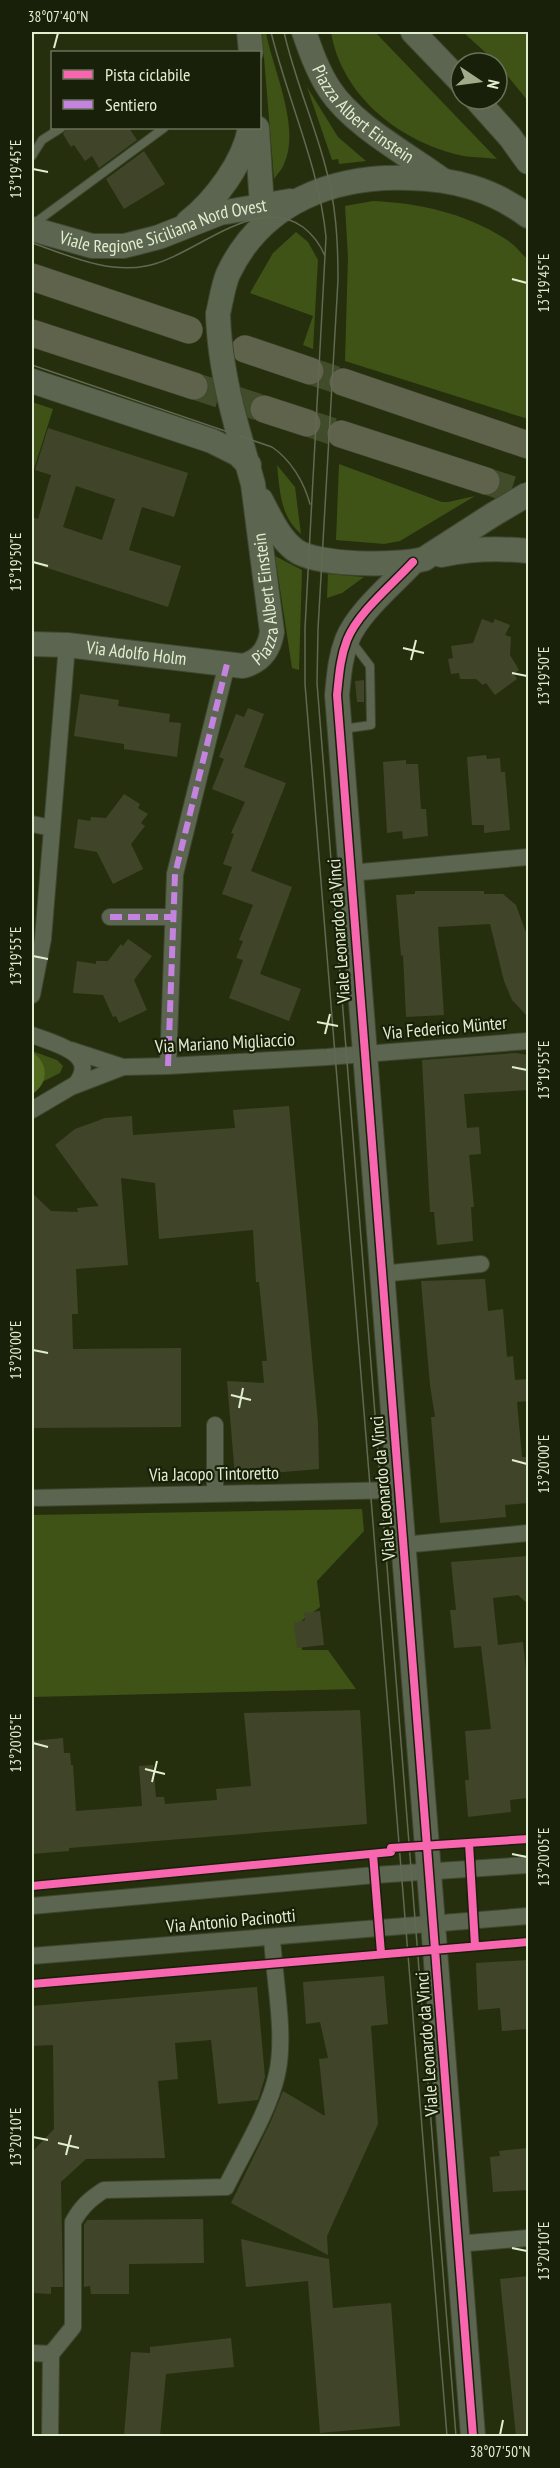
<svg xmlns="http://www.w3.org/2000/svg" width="560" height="2468" font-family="'PT Sans Narrow',sans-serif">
<rect width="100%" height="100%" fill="#252f0e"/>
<path fill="#3f5316" d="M331,32H375L497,159C483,157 468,158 455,154C397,139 341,94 331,32Z
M463,32H528V101L497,63Z
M262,33H266C273,70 301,127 284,164C282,170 277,174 274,179Z
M307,87L338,137L366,161L339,164L338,159L332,160Z
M373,201C419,203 464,213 504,238C513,243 521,253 528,260V419L345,361L348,257L345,206Z
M296,232L308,242L318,260L313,349L303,345L313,316L250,293L273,253Z
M32,402L53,409L34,469L32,468Z
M339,464L442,502H448L475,496L400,541L384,544L336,540Z
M277,465L295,487L301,534C280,516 280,491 277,465Z
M275,556L302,570L299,670L292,668Z
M328,574L364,577L342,593L327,598Z
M32,1051L57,1060L63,1066L60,1073L32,1087Z
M362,1509L364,1531L317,1581L320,1607L301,1621L302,1650H328L356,1689L32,1697V1515Z"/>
<path fill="#536c1f" d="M32,1052C49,1063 49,1084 32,1094Z"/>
<path fill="#404529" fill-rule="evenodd" d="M67,128H129L137,140L99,168L92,156L85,161L74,145L71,147L63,134Z
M144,151L165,184L124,209L106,179Z
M48,428L188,473L174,517L142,507L129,550L181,566L168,607L32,563V517L38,519L51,475L35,470ZM76,486L115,499L102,540L63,527Z
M482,619L493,623L495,619L510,625L505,635L511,637L510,655L519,670L514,674L517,679L495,695L486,683L483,685L476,679H460L459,673L451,674L448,659L453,658L451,646L473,643Z
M364,680V702H357L355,681Z
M80,694L119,700L118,706L170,714L169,722L181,723L177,757L124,749V744L74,736Z
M248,708L264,714L244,767L286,783L251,871L292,887L260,974L301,989L289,1021L229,998L243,960L236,958L243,941L239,940L253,905L222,894L232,867L223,864L234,834L231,833L245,802L212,789L224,759L219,757L236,714L244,717Z
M486,755L487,759L500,758L501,772H505L510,830L484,833V825H472L467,757Z
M406,760V764H418L421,809H426L428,836L403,839L402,831L387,833L383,762Z
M124,794L140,804L138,808L148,814L141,823L145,826L131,844L143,869L113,884L97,852L74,848L78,819L90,821L91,817L106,818Z
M415,891H484V894H503L516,905L528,938V1017L512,1000L504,981L490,924L438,927L444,1015L406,1017L403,955L401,956L396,895L415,894Z
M128,939L152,956L134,980L147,1010L119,1023L116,1016L113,1017L103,995L73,993L77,961L96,964V961H108L121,944L123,946Z
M516,1053L528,1055V1090L464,1094L467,1128L479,1127L481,1154L469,1155L474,1207H471L473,1241L437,1245L434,1212H430L422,1060Z
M289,1106L318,1423L319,1469L235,1476L227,1381L264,1383L262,1361H267L259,1282H256L253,1230L159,1239L155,1183L121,1178L128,1265L76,1269L78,1314H72L73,1349L181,1348V1427L32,1428V1193L51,1211L78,1212L77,1208L99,1206L55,1145L75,1129L105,1118L132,1116L133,1135L235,1128L233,1110Z
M485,1279L488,1311L503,1309L507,1357L513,1356L515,1380L528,1379V1401L517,1402L522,1457H528V1503L505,1505L506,1517L440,1523L431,1417H435L430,1385L421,1281Z
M528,1556V1604L518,1595L493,1598L498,1645L523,1642L528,1688V1798L510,1800L511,1812L468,1817L465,1780H469L465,1731L491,1729L481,1646L454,1648L450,1610H456L451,1562Z
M320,1611L324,1645L297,1648L294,1623L305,1620L304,1613Z
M360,1710L367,1824L69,1848V1851L32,1854V1741L63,1738L64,1753H70L71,1765H73L76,1811L142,1806L139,1766L153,1765L156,1797H164L165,1804L217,1800L216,1789L251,1786L244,1713Z
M528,1960V2029L502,2031L500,2008L478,2010L476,1963Z
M384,1976L388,2024L371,2026L378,2124L327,2236L328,2255L231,2203L271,2121L283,2091L325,2116L319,2059L328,2058L320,2022L306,2024L303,1982Z
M257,1987L265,2077L258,2100L218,2104L211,2040L175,2043L178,2079L158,2081L165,2158L86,2159L61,2182L63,2287H51V2294L32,2293V2152L54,2129L53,2045L32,2046V2006Z
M528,2148V2190L493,2192L490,2157L500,2156L499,2151Z
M203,2219L204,2263L129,2264V2294H91L90,2286L84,2287V2225L87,2220Z
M241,2239L329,2259L333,2308L391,2303L400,2426L320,2433L308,2281L246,2287Z
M528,2276V2436H516L500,2279Z
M231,2338L234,2367L166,2374L160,2436H124L131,2352L150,2353V2347Z"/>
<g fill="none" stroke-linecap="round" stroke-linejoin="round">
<path stroke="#414c2b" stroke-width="27" stroke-dasharray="27 14" stroke-linecap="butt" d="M310,371L343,382
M194,386L264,409
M307,423L341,434
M486,481L528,495"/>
<defs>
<path id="lane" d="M32,156L42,140L61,128
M32,225L164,128
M343,729L371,725L370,666L351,641"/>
<path id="street" d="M32,824L52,828
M350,873L528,857
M110,917H173
M32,995L43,939L67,645
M32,1035C52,1043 100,1053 76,1084L32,1110
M71,1050L123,1067L168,1066L327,1057L528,1041
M168,1066L175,874L227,664
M71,1087L123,1067
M381,1274L481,1264
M215,1493V1425
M32,1498L398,1490
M403,1545L528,1533
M32,1906L375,1875L528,1865
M32,1956L528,1916
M457,2244L528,2238
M32,2353L51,2354L50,2436
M51,2354L73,2327V2222C81,2207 90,2199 104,2190L226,2187C243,2152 269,2111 277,2074C286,2035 274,1978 272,1937"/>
<g id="secondary">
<path d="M249,32L251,52"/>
<path id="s1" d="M304,32C311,52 318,72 330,90C353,125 407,154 441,179"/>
<path d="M413,32L461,82"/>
<path d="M476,99L510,137L528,162"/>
<path d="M257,128L262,207L265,221"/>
<path d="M188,222C215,201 244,162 250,128"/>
<path id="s2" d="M32,229L92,246H124L159,237L220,213L290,201"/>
<path d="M218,314C221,301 223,286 228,274C262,202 334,175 409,178C454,179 492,189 528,216"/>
<path d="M32,381L212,441L238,454L249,465"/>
<path d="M261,500C270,517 279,538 295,550C316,566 398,566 424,559L494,514"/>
<path d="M441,555C470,549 499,548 528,551"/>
<path d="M413,562C393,584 358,612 347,640C340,658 339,676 337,695L473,2436"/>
<path id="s3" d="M32,644L67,645L243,666C261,661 269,650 272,632L253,484L236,424"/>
</g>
<path id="primary" d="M32,277L189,330
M32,333L194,386
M245,349L310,371
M343,382L528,445
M264,409L307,423
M341,434L486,481"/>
</defs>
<use href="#lane" stroke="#404730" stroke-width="10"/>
<use href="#street" stroke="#404730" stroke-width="18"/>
<use href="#secondary" stroke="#404730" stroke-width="26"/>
<use href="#primary" stroke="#404730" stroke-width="28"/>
<use href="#lane" stroke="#5c654f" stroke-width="8"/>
<use href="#street" stroke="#5c654f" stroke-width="16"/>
<use href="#secondary" stroke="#5c654f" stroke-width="24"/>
<use href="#primary" stroke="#60634c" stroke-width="27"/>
<path stroke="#616953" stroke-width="1.5" d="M271,32C288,101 319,166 326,237L305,628V684L447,2436
M284,32C294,77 313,120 325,165C336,203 338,241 338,280L318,629L317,683L456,2436
M32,243C68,255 107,274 146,266C193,258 255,192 303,227C312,234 320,244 325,256
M32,365L272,447C291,460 304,482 310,504"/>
<defs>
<path id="secondary-bridge" d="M218,314C219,352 226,387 236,424
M494,514L528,494"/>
</defs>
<use href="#secondary-bridge" stroke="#404730" stroke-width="26" stroke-linecap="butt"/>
<use href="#secondary-bridge" stroke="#5c654f" stroke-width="24"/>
<path stroke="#c483df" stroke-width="6" stroke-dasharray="12 6" stroke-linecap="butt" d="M110,917H173
M168,1066L175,874L227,664"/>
<defs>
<path id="cycleway" d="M413,562C393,584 358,612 347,640C340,658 339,676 337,695L473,2436
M469,1843L475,1946
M373,1854L381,1953
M32,1886L391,1852V1848L528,1839
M32,1984L528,1942"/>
</defs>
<use href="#cycleway" stroke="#182009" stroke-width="11"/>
<use href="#cycleway" stroke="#f766af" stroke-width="8"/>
</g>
<path fill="none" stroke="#e2eed0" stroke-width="2" d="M54,48L58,33M33,169L48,172M512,279L527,283M33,562L48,566M403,648L424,653M411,660L416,640M512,673L527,676M33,956L48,959M317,1022L338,1026M325,1034L330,1014M512,1067L527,1070M33,1350L48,1353M231,1395L251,1400M239,1408L243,1388M512,1460L527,1464M33,1743L48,1747M145,1769L165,1774M152,1782L157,1761M512,1854L527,1857M33,2137L48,2140M58,2143L79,2148M66,2155L71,2135M512,2248L527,2251M500,2435L503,2420"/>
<g text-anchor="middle" stroke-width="4.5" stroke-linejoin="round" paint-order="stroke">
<g font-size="18" fill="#e2eed0" stroke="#182009">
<text dy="6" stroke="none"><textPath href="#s1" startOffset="104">Piazza Albert Einstein</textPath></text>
<text dy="6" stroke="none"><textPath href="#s2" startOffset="136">Viale Regione Siciliana Nord Ovest</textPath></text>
<text dy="6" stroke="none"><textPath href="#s3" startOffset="292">Piazza Albert Einstein</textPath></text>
<text dy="6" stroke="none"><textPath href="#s3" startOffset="105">Via Adolfo Holm</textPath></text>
<text transform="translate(339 931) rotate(-94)" y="6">Viale Leonardo da Vinci</text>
<text transform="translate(445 1028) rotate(-5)" y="6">Via Federico Münter</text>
<text transform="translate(225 1043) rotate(-3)" y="6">Via Mariano Migliaccio</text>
<text transform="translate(214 1474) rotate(-1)" y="6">Via Jacopo Tintoretto</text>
<text transform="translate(383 1488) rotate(-95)" y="6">Viale Leonardo da Vinci</text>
<text transform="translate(231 1921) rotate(-5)" y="6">Via Antonio Pacinotti</text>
<text transform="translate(427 2044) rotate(-94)" y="6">Viale Leonardo da Vinci</text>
</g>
</g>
<rect width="560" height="2468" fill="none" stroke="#182009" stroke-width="66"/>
<rect x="51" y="51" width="210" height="78" fill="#182009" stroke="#697259" stroke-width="1.5"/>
<rect x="63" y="70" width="30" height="9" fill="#f766af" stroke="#697259" stroke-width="1.5"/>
<text x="105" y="81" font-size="18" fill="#e2eed0">Pista ciclabile</text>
<rect x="63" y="100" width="30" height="9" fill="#c483df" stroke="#697259" stroke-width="1.5"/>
<text x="105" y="111" font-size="18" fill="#e2eed0">Sentiero</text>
<g transform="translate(479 81) rotate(103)"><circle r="28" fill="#182009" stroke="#697259" stroke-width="1.5"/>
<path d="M0-4.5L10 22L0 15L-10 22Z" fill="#a0ab8c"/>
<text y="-9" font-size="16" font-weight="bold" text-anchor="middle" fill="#e2eed0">N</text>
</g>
<rect x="33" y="33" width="494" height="2402" fill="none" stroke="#e2eed0" stroke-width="2"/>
<g font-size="15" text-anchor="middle" fill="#e2eed0">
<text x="58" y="22">38°07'40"N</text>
<text transform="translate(16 169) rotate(-90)" y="5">13°19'45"E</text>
<text transform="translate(544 283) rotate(-90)" y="5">13°19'45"E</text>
<text transform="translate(16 562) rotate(-90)" y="5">13°19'50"E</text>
<text transform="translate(544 676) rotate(-90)" y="5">13°19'50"E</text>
<text transform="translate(16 956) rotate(-90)" y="5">13°19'55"E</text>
<text transform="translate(544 1070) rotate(-90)" y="5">13°19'55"E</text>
<text transform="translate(16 1350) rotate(-90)" y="5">13°20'00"E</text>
<text transform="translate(544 1464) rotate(-90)" y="5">13°20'00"E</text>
<text transform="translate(16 1743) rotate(-90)" y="5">13°20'05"E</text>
<text transform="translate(544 1857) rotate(-90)" y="5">13°20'05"E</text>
<text transform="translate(16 2137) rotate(-90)" y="5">13°20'10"E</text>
<text transform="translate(544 2251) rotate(-90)" y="5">13°20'10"E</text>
<text x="500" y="2457">38°07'50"N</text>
</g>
</svg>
